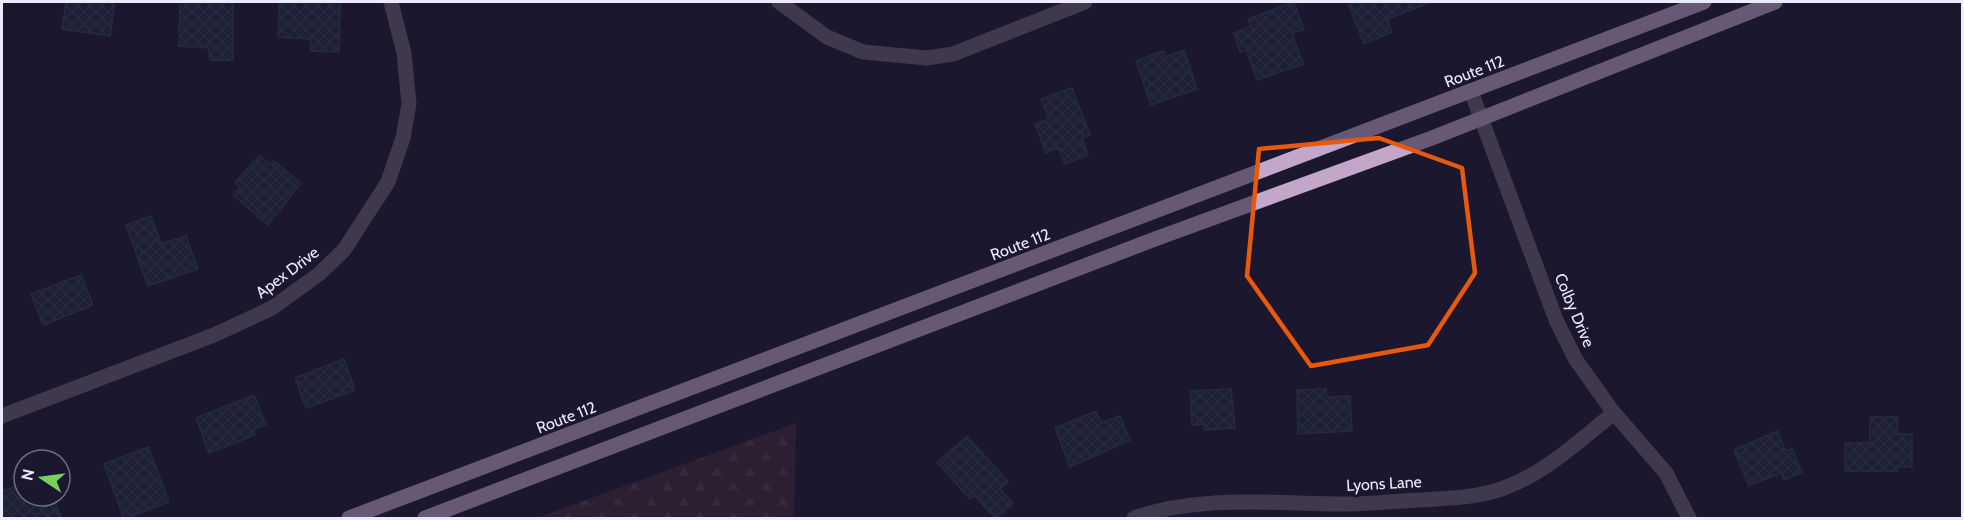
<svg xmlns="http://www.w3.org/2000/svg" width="1964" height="520" font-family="Cabin,sans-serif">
<defs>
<pattern id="forest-firs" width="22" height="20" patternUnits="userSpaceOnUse" patternTransform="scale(1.5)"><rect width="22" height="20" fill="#422935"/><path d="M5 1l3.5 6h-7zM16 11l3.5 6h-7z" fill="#543e49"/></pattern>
<pattern id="building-cross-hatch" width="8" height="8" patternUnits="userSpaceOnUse" patternTransform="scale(1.5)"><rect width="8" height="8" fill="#1d2b41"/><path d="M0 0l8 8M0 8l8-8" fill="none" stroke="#334054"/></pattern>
</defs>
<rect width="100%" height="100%" fill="#1b172f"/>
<path fill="url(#forest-firs)" d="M796,423L794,518H537Z"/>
<path fill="url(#building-cross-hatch)" stroke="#314057" stroke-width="1.5" d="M66,2H115L110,36L62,29Z
M180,2H233V60H210L209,48L179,46Z
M279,2H340L339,52L310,51L311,39L278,37Z
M1294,2L1304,29L1292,33L1303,64L1257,80L1246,50L1240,52L1234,33L1251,26L1248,19Z
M1348,2H1429V3L1387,19L1392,32L1364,44Z
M1184,50L1197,89L1151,105L1136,61L1163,51L1165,57Z
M1072,88L1090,135L1082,138L1088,155L1065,164L1058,148L1046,153L1035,124L1049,119L1041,99Z
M259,156L271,164L274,161L301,183L268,225L233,195L240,187L235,182Z
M151,216L161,244L186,236L198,269L148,286L126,225Z
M81,275L93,305L43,325L31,294Z
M344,359L355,390L306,408L295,378Z
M1231,389L1235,428L1204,430V424L1192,425L1190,391Z
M1326,389V397L1350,396L1352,431L1298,434L1297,390Z
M254,395L266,424L253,430L255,435L209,453L196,418Z
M1096,411L1101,423L1120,416L1130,440L1070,467L1055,428Z
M1870,417H1898L1897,434H1912V467H1897L1898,471H1845V443H1870Z
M1777,431L1786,451L1792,449L1802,472L1784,480L1781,473L1749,486L1734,450Z
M967,436L1008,482L1000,489L1013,503L996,519L974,495L970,499L937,462Z
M148,447L169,502L124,519L104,464Z
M23,483L24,496H52L62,519H2V492Z"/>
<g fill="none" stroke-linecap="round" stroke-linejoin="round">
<path stroke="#6e6071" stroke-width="15" d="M779,2L827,37L863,52L927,58L953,54L1085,2
M1471,91L1556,320L1576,360L1614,413L1666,473L1689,518
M2,416L214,335L272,308L319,274L344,250L388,182L403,138L409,104L404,53L391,2
M1134,518C1201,494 1276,504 1347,504C1371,504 1395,501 1420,500C1450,498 1481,498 1509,486C1549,470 1581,439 1614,413"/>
<path stroke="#c3a7ca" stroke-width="15" d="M349,518L1704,2
M425,518L1155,239L1432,138L1775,2"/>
</g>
<path d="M0 0H1964V520H0ZM1379,138L1462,168L1475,273L1428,345L1311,366L1247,276L1259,149Z" fill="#1b172f" fill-opacity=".55" fill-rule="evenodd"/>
<path fill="none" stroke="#e8590c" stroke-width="4.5" stroke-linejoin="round" d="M1379,138L1462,168L1475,273L1428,345L1311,366L1247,276L1259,149Z"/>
<g text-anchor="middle" stroke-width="6" stroke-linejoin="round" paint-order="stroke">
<g font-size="16" fill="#ecebfb" stroke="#1b172f">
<text transform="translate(1474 71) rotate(-21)" y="6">Route 112</text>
<text transform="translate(1020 244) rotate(-21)" y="6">Route 112</text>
<text transform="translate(287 272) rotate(-37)" y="6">Apex Drive</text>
<text transform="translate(1575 310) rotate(67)" y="6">Colby Drive</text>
<text transform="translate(566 417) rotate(-21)" y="6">Route 112</text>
<text transform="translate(1384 483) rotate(-3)" y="6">Lyons Lane</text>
</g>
</g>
<rect width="1964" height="520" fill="none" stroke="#ecebfb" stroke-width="6"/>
<g transform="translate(42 478) rotate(283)"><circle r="28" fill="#1b172f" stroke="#6f6c81" stroke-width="1.5"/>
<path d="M0-4.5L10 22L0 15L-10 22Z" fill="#76d25a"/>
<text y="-9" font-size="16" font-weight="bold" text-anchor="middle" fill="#ecebfb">N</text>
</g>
</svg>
